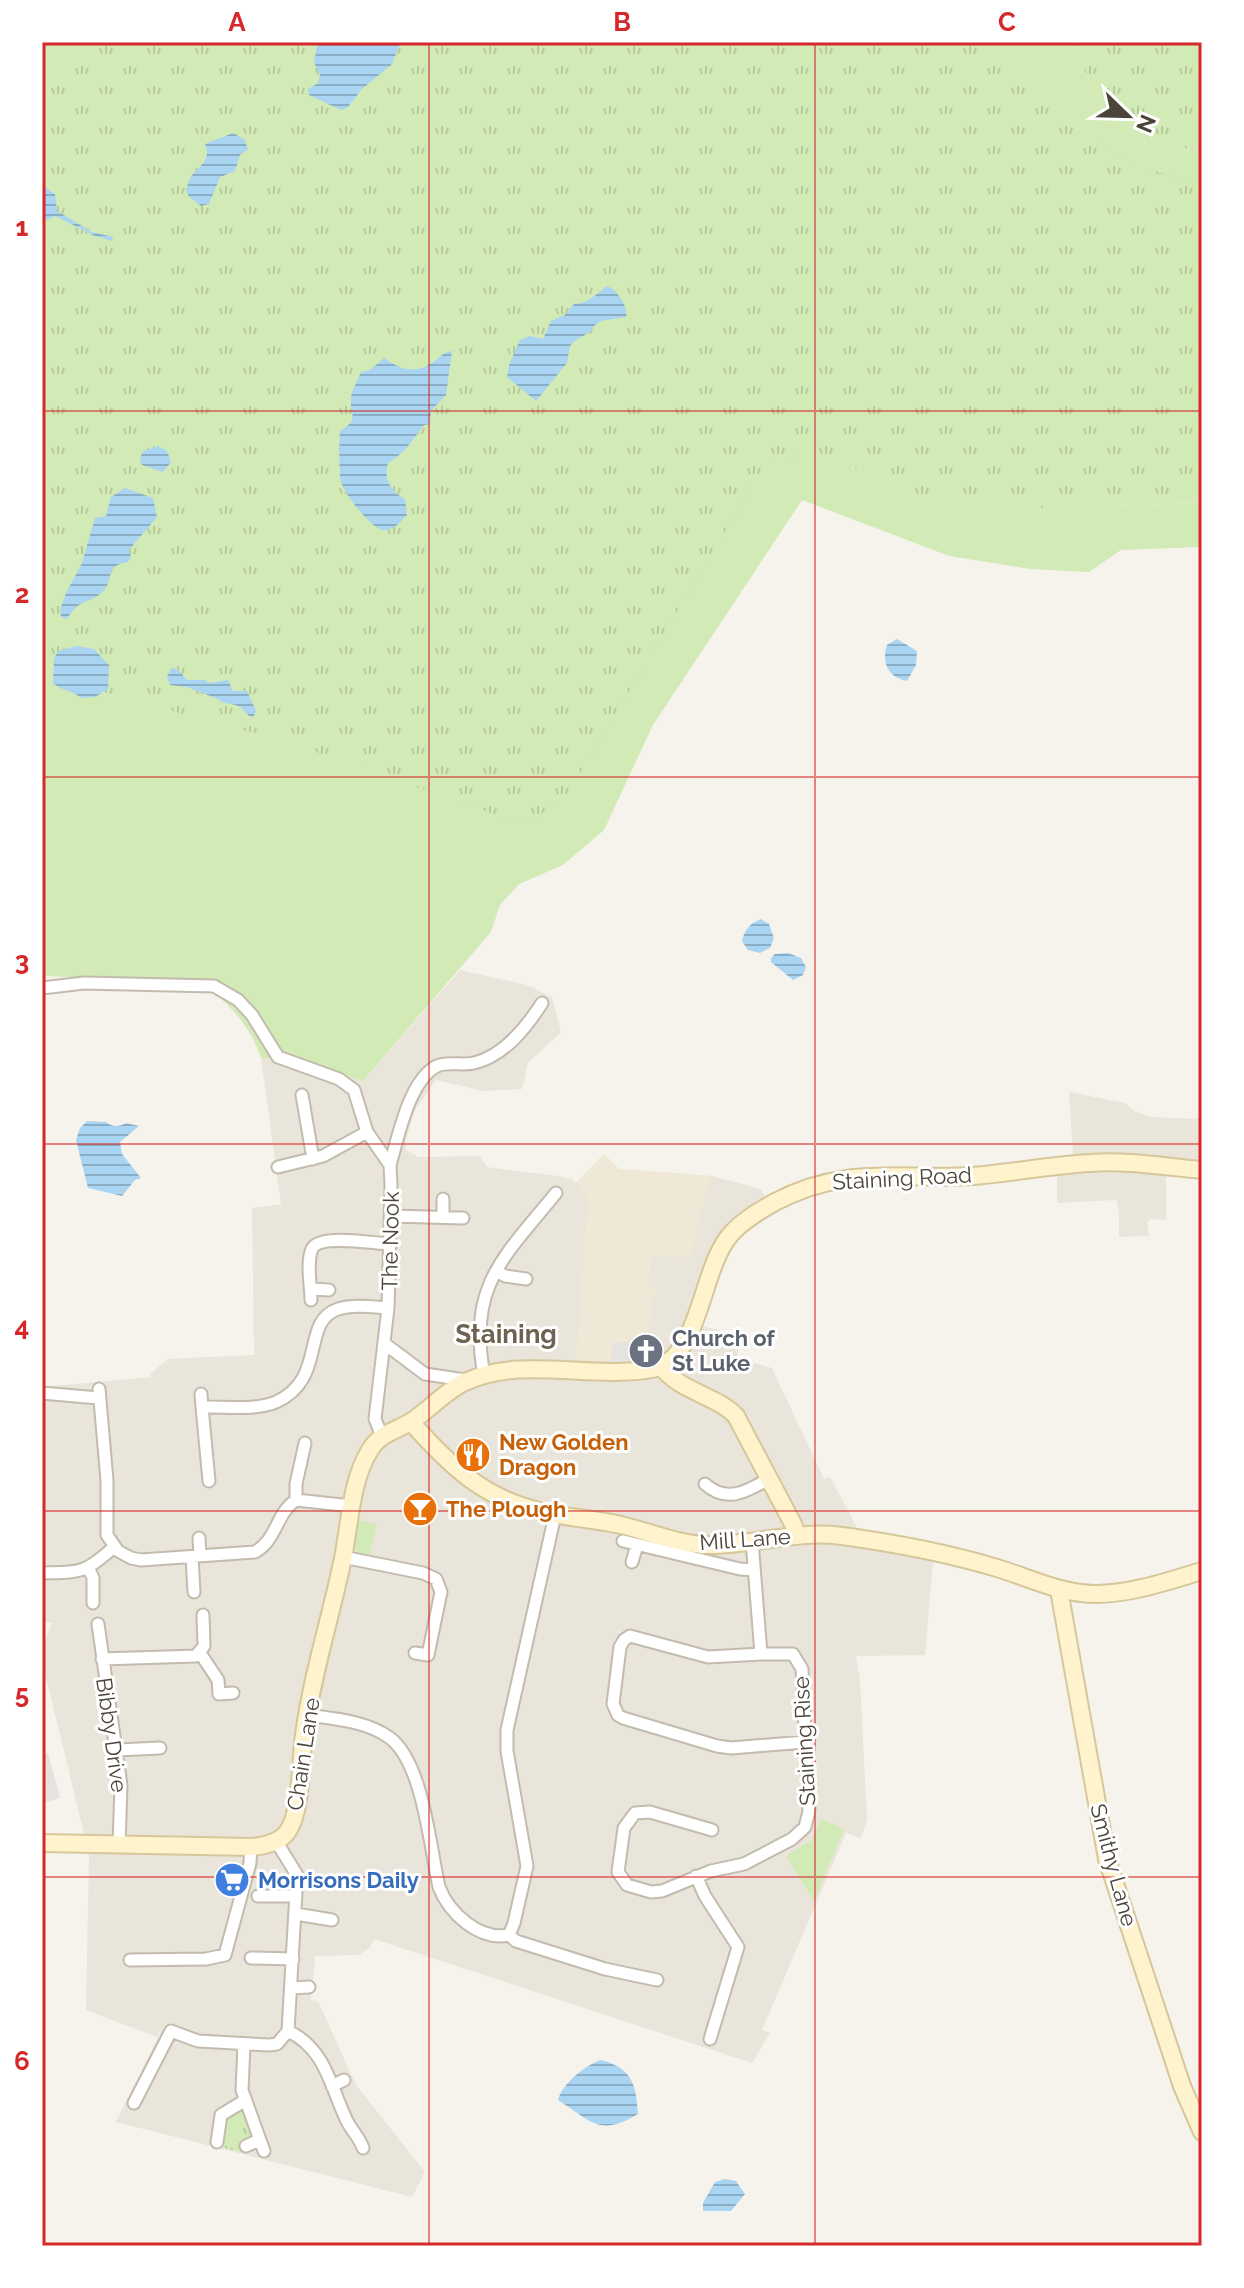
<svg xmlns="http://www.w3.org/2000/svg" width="1244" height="2288" font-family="Raleway,sans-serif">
<defs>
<pattern id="grass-tufts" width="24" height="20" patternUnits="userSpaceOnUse" patternTransform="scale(2)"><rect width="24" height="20" fill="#d2eab5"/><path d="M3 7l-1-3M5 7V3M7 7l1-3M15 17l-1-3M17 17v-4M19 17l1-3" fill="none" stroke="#b6ca9c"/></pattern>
<pattern id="water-rules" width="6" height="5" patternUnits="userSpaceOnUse" patternTransform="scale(2)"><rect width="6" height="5" fill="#a9d4f2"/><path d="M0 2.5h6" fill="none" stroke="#8caec5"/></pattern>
</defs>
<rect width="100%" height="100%" fill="#f6f3ec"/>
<path fill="#eae5da" d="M460,970L527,985L552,997L561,1032L528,1063L522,1089L484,1091L436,1080L415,1110L406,1140V1150L419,1157L480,1156L487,1167L559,1176L572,1179L576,1183L604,1154L619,1169L712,1176L761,1189L770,1205L740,1224L695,1324L741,1336L737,1358L772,1368L824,1479L830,1477L860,1533L934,1552L925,1655L856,1656L860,1679L867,1819L861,1838L846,1833L762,2030L770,2033L752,2063L374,1939L370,1947L359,1955L315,1956L311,2000L318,2001L356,2085L425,2172L412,2197L116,2122L165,2023L157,2037L86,2010L89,1854L43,1665L45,1664L42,1647L52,1623L42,1622V1387L151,1377V1373L168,1359L254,1355L252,1208L281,1204L261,1058L295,1059L363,1081Z
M1069,1092L1125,1103L1134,1111L1151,1117L1196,1119L1202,1115V1162L1131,1153L1073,1154Z
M1135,1172L1166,1173V1220L1150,1219L1147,1223L1149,1236L1119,1237V1212L1116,1200L1057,1203V1174Z"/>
<path fill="#efe8d6" d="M604,1154L619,1169L712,1176L701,1210L691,1258L652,1254L647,1287L656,1288L644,1342L612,1343L611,1362L576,1360L588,1199L576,1183Z"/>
<path fill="url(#grass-tufts)" d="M68,42H982L1088,137L1202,185V503L1044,508L939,505L818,453L567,797L525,826L289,743L42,676V110Z
M1072,42H1202V150L1145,144L1100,105Z
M244,2108L252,2138L243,2144L246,2153L220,2147C223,2124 221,2118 244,2108Z"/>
<path fill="#d2eab5" d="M42,42H68L42,110Z
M982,42H1072L1100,105L1145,144L1202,150V185L1139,166L1088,137Z
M818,453L939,505L1044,508L1202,503V547L1121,550L1089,572L1030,569L949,556L802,500L653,725L604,830L563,865L519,884L500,905L491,932L363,1081L295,1059L261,1058C249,1022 229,1006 203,982L42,976V676L289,743L525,825L567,796L768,460Z
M358,1520L377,1524L369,1557L358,1554L353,1546Z
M821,1819L844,1829L814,1901L786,1856L812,1840Z"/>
<path fill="#e5e3e0" d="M631,1342L635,1365L611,1363L612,1343Z
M48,1753L60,1798L42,1803V1754Z"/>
<path fill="url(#water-rules)" d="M318,42H401L392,64L362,89L347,108L341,110L309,95L308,89L318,83L320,75L314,62Z
M233,133L244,139L248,149L240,155L235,171L220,177L209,204L201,206L189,197L186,190C188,186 188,181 191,177C199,165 212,161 205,144Z
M45,187L55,194L57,211L92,232L113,237L112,241L95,236L55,216L47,220L42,219V191Z
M607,286C616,289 629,307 626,317L601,321L595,325L590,332L576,340L570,346L567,363L536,401L507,377L509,365L520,340L530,336L543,339L551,321L565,315L574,304C588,304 596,294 607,286Z
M452,351L446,395L431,411L430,424L424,425C412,441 405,453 388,463C383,478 391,492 405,499L407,515C401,521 395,529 386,530C374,533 345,495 341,482C339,477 339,437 340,431C361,418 349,416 351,397C352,389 358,380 361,372L370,370L384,358C401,370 416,375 435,361C441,356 444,352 452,351Z
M158,446L167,451L171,462L163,472L142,465L140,460L142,452Z
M125,488L153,498L157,517L129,550L131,557L128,562C103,566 115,578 104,590C91,605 81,596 67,619L61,617L60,610L66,593L82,563L95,518L106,516L111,497Z
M897,639L917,651L916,665L907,681C888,678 881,662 887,645Z
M77,646L94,649L109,665L108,689L95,697L81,698C73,690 61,691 53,683L54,659L58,651Z
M171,668L177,669L187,680H205L209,683L228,680L233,691H247L256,711L253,717C245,715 246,711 240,707C232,702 225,706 218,699L187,687L170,685L167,677Z
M761,919L769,924L774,938L770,948L760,953L748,950L742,941C745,929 749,924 761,919Z
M788,953L801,958L806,967L803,975L793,980L771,962V958L775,954Z
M87,1121L106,1122C112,1127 119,1127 126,1123L139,1126L120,1142L122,1154L141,1178L135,1180L122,1196L88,1188L76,1140L80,1128Z
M601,2060C632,2068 636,2084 638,2114C599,2138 590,2120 558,2100C562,2084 585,2065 601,2060Z
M725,2179L736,2181L745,2194L731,2211H703V2203L715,2182Z"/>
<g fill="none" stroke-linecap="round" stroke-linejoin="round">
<defs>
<path id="street" d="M42,988L84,983L214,986L238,1000L252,1015L278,1057L339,1079L354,1090L367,1132L390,1165L391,1186L388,1308L375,1419L382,1436
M302,1095L313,1159
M390,1165C398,1138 409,1080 437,1066C447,1061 462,1066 474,1063C504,1056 526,1028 542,1003
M278,1167L323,1156L367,1132
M391,1216L463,1218
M443,1217V1199
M496,1271L505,1276L526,1279
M311,1289L329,1290
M311,1300C311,1286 306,1262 312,1249C319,1233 374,1244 391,1244
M385,1344L425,1374L465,1380
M484,1375C467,1286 504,1257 556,1193
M99,1389L107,1480V1535L118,1551L131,1558L141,1560L255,1552C277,1540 276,1513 296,1500
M42,1393L98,1398
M201,1394L202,1407
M305,1443L296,1484V1500L352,1506
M209,1481L202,1407C225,1406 254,1411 276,1402C328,1378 300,1322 338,1309C354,1304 372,1307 388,1308
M705,1484C727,1504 748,1491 770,1478
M199,1538L200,1556
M623,1541L740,1569L754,1570
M192,1557L194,1592
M343,1557L423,1573L436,1579L441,1592L428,1655L415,1653
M632,1562L637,1545
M89,1569L93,1578V1603
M42,1573C81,1572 84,1574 114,1547
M98,1624L121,1785L119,1846
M200,1653L218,1680L219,1694L233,1693
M761,1654L708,1657L630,1636L624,1640L620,1647L613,1704L618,1715L623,1718L717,1746L731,1748L805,1742
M102,1659L196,1656L204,1646L203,1615
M307,1715C335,1719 367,1721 390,1738C423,1763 430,1847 439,1887C449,1913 479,1941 509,1935L516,1941L605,1969L657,1980
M117,1750L160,1748
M712,1830L650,1812L635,1813L624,1828L618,1872L627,1885L651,1892L662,1891L711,1871L744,1864L792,1839L805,1827L809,1811L802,1669L793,1654H761L752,1541
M696,1876L705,1896L738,1947L710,2039
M258,1896H296
M296,1914L332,1920
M509,1935L514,1923L527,1866L507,1751V1730L555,1515
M251,1958L293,1959
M130,1960L206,1959L225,1955L250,1863L251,1847
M292,1988L309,1987
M288,2031C326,2049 330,2086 347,2121C352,2131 359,2137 363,2148
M244,2044L242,2090L264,2151
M332,2086L344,2080
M134,2103L171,2031L198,2041L269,2045L277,2044L288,2031L297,1875L276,1841
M217,2142L221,2115L244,2101
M246,2146L259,2140"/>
<path id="secondary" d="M661,1366C678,1391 716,1395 736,1416L793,1524L797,1535
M411,1422C450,1466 484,1499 543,1512C569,1518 595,1519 621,1525C651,1532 678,1545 710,1545C754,1545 797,1530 842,1536C894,1543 947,1553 997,1568C1030,1578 1061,1594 1096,1594C1131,1594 1168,1581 1202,1571
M1059,1590L1107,1859L1182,2086L1202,2132
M42,1843L251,1847C264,1846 280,1843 288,1831C302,1811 300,1760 304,1735C312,1675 331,1617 343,1558C350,1523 351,1480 370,1450C380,1432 400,1430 415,1419C432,1407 447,1390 465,1382C512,1360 568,1373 617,1372C631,1371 646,1372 659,1367C701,1350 701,1270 730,1235C742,1221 759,1211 775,1202C845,1165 899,1180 973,1176C1012,1173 1051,1165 1091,1163C1127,1160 1166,1167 1202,1170"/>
</defs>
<use href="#street" stroke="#c2bbae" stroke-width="15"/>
<use href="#secondary" stroke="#d6c79b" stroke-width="20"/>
<use href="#street" stroke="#fff" stroke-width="11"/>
<use href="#secondary" stroke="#fff3cd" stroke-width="16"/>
</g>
<path fill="none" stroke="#d62828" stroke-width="2" stroke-opacity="0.55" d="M429,42V2246M815,42V2246M42,411H1202M42,777H1202M42,1144H1202M42,1511H1202M42,1877H1202"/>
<defs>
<symbol id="church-disc" viewBox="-11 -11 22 22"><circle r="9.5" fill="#6b7280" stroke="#fff"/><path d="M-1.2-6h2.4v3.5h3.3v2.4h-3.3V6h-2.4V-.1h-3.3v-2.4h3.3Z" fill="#fff"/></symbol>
<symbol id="restaurant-disc" viewBox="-11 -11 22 22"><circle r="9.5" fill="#e8710a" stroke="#fff"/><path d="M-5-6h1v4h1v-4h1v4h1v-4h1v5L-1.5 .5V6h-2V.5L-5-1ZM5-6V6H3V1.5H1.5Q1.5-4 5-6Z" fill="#fff"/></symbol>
<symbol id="bar-disc" viewBox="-11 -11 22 22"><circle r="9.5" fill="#e8710a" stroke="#fff"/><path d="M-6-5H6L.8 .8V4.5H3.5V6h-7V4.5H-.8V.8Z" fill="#fff"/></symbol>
<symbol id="supermarket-disc" viewBox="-11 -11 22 22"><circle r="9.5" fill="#3f7fe0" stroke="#fff"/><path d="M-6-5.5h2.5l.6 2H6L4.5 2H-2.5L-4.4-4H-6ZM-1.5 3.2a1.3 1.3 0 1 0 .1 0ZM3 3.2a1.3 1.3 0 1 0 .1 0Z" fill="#fff"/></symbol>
</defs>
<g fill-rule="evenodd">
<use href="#church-disc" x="626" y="1331" width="40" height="40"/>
<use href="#restaurant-disc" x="453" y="1435" width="40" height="40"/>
<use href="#bar-disc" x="400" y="1489" width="40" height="40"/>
<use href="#supermarket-disc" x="212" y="1860" width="40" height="40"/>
</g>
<g text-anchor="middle" stroke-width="6" stroke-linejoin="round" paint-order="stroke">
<g font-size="22" fill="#4b4439" stroke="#fff">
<text transform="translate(902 1178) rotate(-3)" y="8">Staining Road</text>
<text transform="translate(390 1241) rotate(-89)" y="8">The Nook</text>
<text transform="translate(745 1539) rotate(-4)" y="8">Mill Lane</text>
<text transform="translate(112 1735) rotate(82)" y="8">Bibby Drive</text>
<text transform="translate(804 1741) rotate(-93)" y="8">Staining Rise</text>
<text transform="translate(303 1754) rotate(-81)" y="8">Chain Lane</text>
<text transform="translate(1114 1865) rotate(75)" y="8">Smithy Lane</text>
</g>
<g font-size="22" font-weight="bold" fill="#5b616d" stroke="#fff" text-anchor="start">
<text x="672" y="1346">Church of<tspan x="672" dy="25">St Luke</tspan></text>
</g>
<g font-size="22" font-weight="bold" fill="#c56008" stroke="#fff" text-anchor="start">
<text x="499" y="1450">New Golden<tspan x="499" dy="25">Dragon</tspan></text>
<text x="446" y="1517">The Plough</text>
</g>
<g font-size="22" font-weight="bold" fill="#366cbe" stroke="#fff" text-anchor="start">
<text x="258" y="1888">Morrisons Daily</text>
</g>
<g font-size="26" font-weight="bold" fill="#6e6250" stroke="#fff">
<text x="506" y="1343">Staining</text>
</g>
</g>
<rect width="1244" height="2288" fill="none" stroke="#ffffff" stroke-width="88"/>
<g transform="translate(1128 116) rotate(113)" stroke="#ffffff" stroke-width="6" paint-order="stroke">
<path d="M0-6L14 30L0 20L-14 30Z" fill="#4b4439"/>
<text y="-12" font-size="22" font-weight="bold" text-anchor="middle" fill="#4b4439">N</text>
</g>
<rect x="44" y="44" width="1156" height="2200" fill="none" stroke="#d62828" stroke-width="3"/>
<g font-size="26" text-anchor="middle" font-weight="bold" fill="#d62828">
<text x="237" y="31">A</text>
<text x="622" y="31">B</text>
<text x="1007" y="31">C</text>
<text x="22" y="236">1</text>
<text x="22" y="603">2</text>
<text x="22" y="970">3</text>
<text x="22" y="1336">4</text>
<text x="22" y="1703">5</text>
<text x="22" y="2070">6</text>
</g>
</svg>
